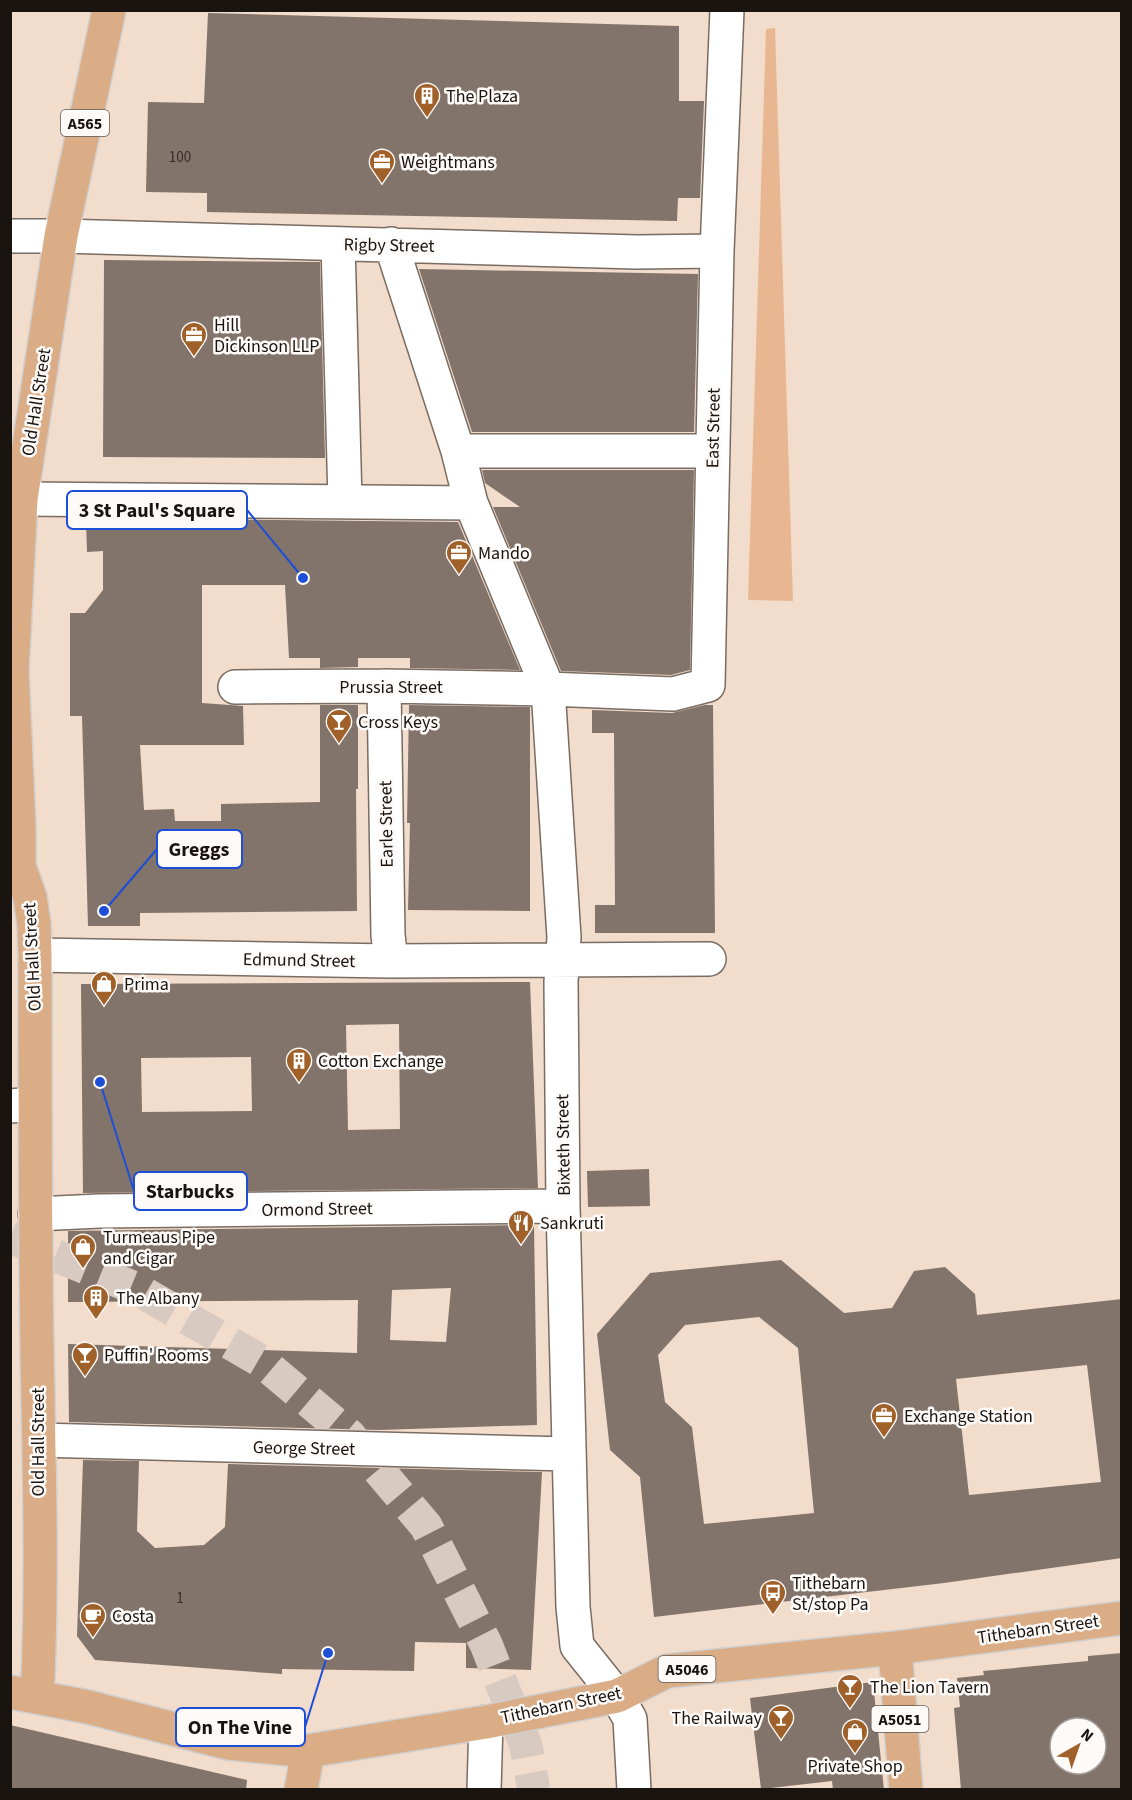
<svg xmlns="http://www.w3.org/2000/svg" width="1132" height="1800" font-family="'Source Sans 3',sans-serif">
<rect width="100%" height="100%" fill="#faeadf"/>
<path fill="#f2dccc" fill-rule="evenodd" d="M11,11H1121V1789L11,1790ZM1060,1728H1096V1764H1060Z"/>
<path fill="#e8b792" d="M775,28L793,601L748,600L766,29Z"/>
<path fill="#82746a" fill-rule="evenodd" d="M208,13L679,26V101H704L700,198H678L677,221L207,212V193L146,192L148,102L204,103Z
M104,260L320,262L325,458L103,457Z
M419,269L698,274L694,432H472Z
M482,470H694L690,670L671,675L561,671L493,507H520L485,483Z
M105,518L458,522L520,670L410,668V658H358V667L320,668V658H289L285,585H202V703L243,706L244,745H140L144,810L174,809L175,821H221V804L320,802V705H358V789H356L357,911L140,913V926H88L82,716H70V613H85L103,590V551L87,552L86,521H105Z
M409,705L530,707V911L408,910L410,823H407Z
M705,705H713L715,933H595V905H615L614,733H592V710L672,713Z
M530,982L538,1188L83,1193L81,984ZM399,1024L400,1129L348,1130L346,1025ZM251,1057L252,1111L142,1112L141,1058Z
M649,1169L650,1206L588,1207L587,1171Z
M534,1225L537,1425L379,1430L69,1422L68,1344L357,1353L358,1300L68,1302V1231ZM451,1288L446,1342L390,1340L392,1290Z
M781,1260L844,1313L892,1308L914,1271L945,1267L975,1294L977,1315L1122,1299V1558L944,1583L654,1617L640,1477L610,1450L597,1334L650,1273ZM759,1317L798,1348L814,1513L704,1524L692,1427L665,1402L658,1355L685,1325ZM1087,1365L1101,1482L969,1495L956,1379Z
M83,1460L139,1461L137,1531L155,1548L204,1545L225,1527L228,1464L542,1472L531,1670L466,1668V1643L415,1642L414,1671L282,1669V1674L95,1660L77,1636Z
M1122,1653V1790H961L954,1708L960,1707L957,1678L984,1675L983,1671L1088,1661V1656ZM1060,1728H1096V1764H1060Z
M873,1682L884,1790H833L832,1781L761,1789L750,1698Z
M10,1725L247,1780L246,1790H10Z"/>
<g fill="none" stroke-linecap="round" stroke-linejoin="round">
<path stroke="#d8cac0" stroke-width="33" stroke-dasharray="33 16" stroke-linecap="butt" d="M10,1237L137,1289L261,1361L349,1435L426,1526L486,1644L526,1746L534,1790"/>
<defs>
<path id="street" d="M10,236H61L637,252L717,251
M338,244L345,501
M391,244L458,451L471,503L548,689L564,937L561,982L563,1206L573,1607L577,1646L617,1696L630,1719L634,1790
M458,451H713
M21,499L471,503
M384,686L388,935L391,961
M235,687L384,686L548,689L673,694L708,685L717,251L727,10
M35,955L391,961L709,959
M10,1106L35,1104
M35,1214L100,1211L563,1206
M39,1440L569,1454
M484,1790L486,1722"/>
<path id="primary" d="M895,1648L906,1790
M10,1692L88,1707L228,1743L308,1751L486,1722L617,1696L667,1671L895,1648L1122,1618
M37,1697C43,1580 39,1463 37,1346C35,1216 35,1085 35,955L34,924L30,897L19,866V827L12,670L21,499L61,236L109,10
M301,1790L308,1751"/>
</defs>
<use href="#street" stroke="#796c62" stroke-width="36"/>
<use href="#primary" stroke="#d1d0cf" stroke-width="36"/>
<use href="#street" stroke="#fff" stroke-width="33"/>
<use href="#primary" stroke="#daad87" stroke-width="33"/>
</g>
<defs>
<symbol id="building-pin" viewBox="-11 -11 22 30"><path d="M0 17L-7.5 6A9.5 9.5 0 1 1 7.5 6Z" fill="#a06029" stroke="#fdfaf8"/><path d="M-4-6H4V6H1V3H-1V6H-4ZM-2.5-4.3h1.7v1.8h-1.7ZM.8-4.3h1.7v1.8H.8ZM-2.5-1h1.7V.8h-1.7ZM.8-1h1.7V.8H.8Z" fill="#fff"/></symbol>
<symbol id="office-pin" viewBox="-11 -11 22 30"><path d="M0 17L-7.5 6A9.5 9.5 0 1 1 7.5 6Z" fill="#a06029" stroke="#fdfaf8"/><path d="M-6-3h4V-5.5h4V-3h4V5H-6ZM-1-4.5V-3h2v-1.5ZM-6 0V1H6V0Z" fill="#fff"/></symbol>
<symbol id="bar-pin" viewBox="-11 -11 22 30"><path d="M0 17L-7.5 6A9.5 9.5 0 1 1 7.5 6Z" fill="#a06029" stroke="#fdfaf8"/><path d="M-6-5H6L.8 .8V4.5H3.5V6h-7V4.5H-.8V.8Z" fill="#fff"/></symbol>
<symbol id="shop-pin" viewBox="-11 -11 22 30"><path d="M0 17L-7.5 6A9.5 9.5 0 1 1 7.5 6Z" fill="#a06029" stroke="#fdfaf8"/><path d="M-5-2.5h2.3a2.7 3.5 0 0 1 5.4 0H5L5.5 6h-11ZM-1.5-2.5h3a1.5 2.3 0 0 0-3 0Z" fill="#fff"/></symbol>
<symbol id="restaurant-pin" viewBox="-11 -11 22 30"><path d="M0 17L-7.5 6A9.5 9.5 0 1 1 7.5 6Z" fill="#a06029" stroke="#fdfaf8"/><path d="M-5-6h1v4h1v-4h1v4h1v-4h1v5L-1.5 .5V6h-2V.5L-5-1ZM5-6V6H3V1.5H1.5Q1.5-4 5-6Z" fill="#fff"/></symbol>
<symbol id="bus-pin" viewBox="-11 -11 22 30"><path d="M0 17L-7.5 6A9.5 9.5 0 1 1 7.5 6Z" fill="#a06029" stroke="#fdfaf8"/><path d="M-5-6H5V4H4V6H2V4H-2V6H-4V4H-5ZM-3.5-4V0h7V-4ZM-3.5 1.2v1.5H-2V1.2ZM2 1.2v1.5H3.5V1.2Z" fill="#fff"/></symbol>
<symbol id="cafe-pin" viewBox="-11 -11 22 30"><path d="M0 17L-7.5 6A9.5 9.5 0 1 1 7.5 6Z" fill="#a06029" stroke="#fdfaf8"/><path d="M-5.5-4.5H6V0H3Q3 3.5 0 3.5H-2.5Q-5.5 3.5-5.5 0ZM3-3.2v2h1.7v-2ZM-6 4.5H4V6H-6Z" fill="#fff"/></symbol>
</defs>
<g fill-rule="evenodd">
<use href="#building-pin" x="412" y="81" width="30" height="40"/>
<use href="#office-pin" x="367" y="147" width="30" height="40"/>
<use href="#office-pin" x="179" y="320" width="30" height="40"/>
<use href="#office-pin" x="444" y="538" width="30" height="40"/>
<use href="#bar-pin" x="324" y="707" width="30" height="40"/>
<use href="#shop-pin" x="89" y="969" width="30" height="40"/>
<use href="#building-pin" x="284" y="1046" width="30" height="40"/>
<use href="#restaurant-pin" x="506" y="1208" width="30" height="40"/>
<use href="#shop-pin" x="68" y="1232" width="30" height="40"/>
<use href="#building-pin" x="81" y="1283" width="30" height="40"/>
<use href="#bar-pin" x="70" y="1340" width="30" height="40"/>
<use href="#office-pin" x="869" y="1401" width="30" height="40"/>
<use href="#bus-pin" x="758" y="1578" width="30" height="40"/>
<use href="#cafe-pin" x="78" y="1601" width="30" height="40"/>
<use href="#bar-pin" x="835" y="1672" width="30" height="40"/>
<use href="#bar-pin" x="766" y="1703" width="30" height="40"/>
<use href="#shop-pin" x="840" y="1717" width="30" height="40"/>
</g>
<g text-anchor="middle" stroke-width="5" stroke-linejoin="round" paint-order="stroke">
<g font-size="15" fill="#332c26">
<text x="180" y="162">100</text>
<text x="180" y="1603">1</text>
</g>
<g fill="#fdfaf8" stroke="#5d5956" stroke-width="1.5">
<rect x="61" y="110" width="48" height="26" rx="4.5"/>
<rect x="658.5" y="1656" width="57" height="26" rx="4.5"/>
<rect x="871.5" y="1706" width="57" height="26" rx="4.5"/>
</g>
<g font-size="16" font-weight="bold" fill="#191410">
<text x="85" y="129">A565</text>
<text x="687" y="1675">A5046</text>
<text x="900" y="1725">A5051</text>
</g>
<g font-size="18" fill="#191410" stroke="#fdfaf8" text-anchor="start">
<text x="446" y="102">The Plaza</text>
<text x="401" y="168">Weightmans</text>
<text x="214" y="331">Hill<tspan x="214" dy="21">Dickinson LLP</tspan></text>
<text x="478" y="559">Mando</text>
<text x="358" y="728">Cross Keys</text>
<text x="124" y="990">Prima</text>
<text x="318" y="1067">Cotton Exchange</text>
<text x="540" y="1229">Sankruti</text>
<text x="103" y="1243">Turmeaus Pipe<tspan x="103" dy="21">and Cigar</tspan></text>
<text x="116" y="1304">The Albany</text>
<text x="104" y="1361">Puffin' Rooms</text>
<text x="904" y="1422">Exchange Station</text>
<text x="792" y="1589">Tithebarn<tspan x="792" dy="21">St/stop Pa</tspan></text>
<text x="112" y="1622">Costa</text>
<text x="870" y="1693">The Lion Tavern</text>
<text x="762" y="1724" text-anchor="end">The Railway</text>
<text x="855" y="1772" text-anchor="middle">Private Shop</text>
</g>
<g font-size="18" fill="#191410" stroke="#fdfaf8">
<text transform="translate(389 245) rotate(1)" y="6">Rigby Street</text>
<text transform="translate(36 402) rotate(-81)" y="6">Old Hall Street</text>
<text transform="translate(713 428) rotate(-89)" y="6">East Street</text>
<text x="391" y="693">Prussia Street</text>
<text transform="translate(386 824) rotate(-91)" y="6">Earle Street</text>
<text transform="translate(32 957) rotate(-93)" y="6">Old Hall Street</text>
<text transform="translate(299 960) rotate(1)" y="6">Edmund Street</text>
<text transform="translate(563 1145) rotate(-91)" y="6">Bixteth Street</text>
<text transform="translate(317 1209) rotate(-1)" y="6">Ormond Street</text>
<text transform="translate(38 1442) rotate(-90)" y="6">Old Hall Street</text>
<text transform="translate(304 1448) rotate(1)" y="6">George Street</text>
<text transform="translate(1038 1629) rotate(-8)" y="6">Tithebarn Street</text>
<text transform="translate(561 1705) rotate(-12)" y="6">Tithebarn Street</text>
</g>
</g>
<path fill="none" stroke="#1d4ed8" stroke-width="2" d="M303 578L247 510M104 911L157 849M100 1082L134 1191M328 1653L305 1727"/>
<g fill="#1d4ed8" stroke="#fdfaf8" stroke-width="2">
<circle cx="303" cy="578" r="6"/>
<circle cx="104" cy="911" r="6"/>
<circle cx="100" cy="1082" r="6"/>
<circle cx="328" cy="1653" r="6"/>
</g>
<g fill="#fdfaf8" stroke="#1d4ed8" stroke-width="2">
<rect x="67" y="491" width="180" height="38" rx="6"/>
<rect x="157" y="830" width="85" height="38" rx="6"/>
<rect x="134" y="1172" width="113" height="38" rx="6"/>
<rect x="176" y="1708" width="129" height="38" rx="6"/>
</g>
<g font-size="20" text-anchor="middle" font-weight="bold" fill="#191410">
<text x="157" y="517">3 St Paul's Square</text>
<text x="199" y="856">Greggs</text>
<text x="190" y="1198">Starbucks</text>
<text x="240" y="1734">On The Vine</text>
</g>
<rect width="1132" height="1800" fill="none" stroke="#191410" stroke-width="24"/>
<g transform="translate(1078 1746) rotate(40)"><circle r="28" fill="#fdfaf8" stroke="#a29e9b" stroke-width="1.5"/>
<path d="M0-4.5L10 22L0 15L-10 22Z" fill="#a06029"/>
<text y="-9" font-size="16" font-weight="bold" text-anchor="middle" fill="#191410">N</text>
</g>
</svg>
